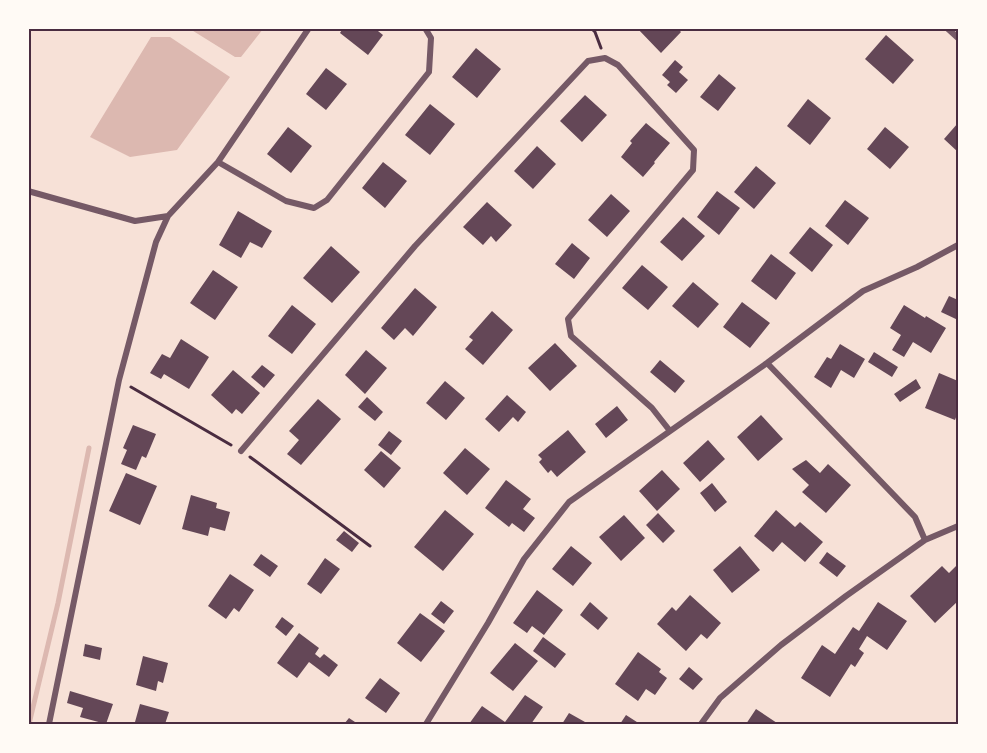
<svg xmlns="http://www.w3.org/2000/svg" width="987" height="753" font-family="Arial,sans-serif">
<rect width="100%" height="100%" fill="#f7e1d7"/>
<path fill="#dcb8b0" d="M190,29H263L241,57H235Z
M151,37H170L230,77L177,150L130,157L90,137Z"/>
<g fill="none" stroke-linecap="round" stroke-linejoin="round">
<path stroke="#dcb8b0" stroke-width="5" d="M29,724L58,603L89,448"/>
</g>
<path fill="#644757" d="M343,28H380L378,31L383,35L368,55L340,33Z
M637,28H677L681,32L661,53Z
M886,35L914,60L893,84L865,59Z
M476,48L501,69L477,98L452,77Z
M675,60L683,67L679,72L688,80L676,93L667,85L670,82L662,75Z
M326,68L347,84L326,110L306,94Z
M719,74L736,88L718,111L700,97Z
M585,95L607,115L582,142L560,121Z
M808,99L831,118L810,145L787,126Z
M430,104L455,124L430,155L405,135Z
M646,123L670,143L654,162L655,163L643,177L621,157L632,143L630,141Z
M958,123V152L944,139Z
M288,127L312,146L291,173L267,154Z
M885,127L909,147L890,169L867,149Z
M537,146L556,164L533,189L514,171Z
M383,162L407,181L385,208L362,188Z
M756,166L776,183L754,209L734,192Z
M717,191L740,208L719,235L697,217Z
M611,194L630,211L607,237L588,220Z
M845,200L869,218L848,245L825,226Z
M487,202L512,225L496,242L491,236L483,245L463,227Z
M238,211L272,231L262,248L250,242L241,258L219,245Z
M683,217L705,236L682,261L660,242Z
M810,227L833,245L812,272L789,253Z
M572,243L590,258L574,279L555,264Z
M331,246L360,272L332,303L303,278Z
M771,254L796,273L776,300L751,281Z
M642,265L668,287L648,310L622,288Z
M213,270L238,287L215,320L190,303Z
M693,282L719,304L698,328L672,306Z
M415,288L437,307L413,336L405,328L394,340L381,328Z
M949,296L958,300V320L941,312Z
M742,302L770,323L750,348L723,327Z
M292,305L316,324L292,354L268,336Z
M904,305L925,318L926,316L946,328L931,353L913,342L904,357L892,350L901,335L890,328Z
M492,311L513,330L483,365L465,349L473,340L469,337Z
M181,339L209,357L189,389L164,374L161,379L150,373L162,354L170,358Z
M555,343L577,366L550,391L528,368Z
M840,344L865,359L854,378L841,370L831,388L814,377L827,357L831,359Z
M366,350L387,368L365,394L345,375Z
M874,352L898,367L892,377L868,362Z
M660,360L685,381L675,393L650,372Z
M262,365L275,375L264,388L251,377Z
M233,370L260,393L242,414L236,409L232,414L211,395Z
M939,373L958,381V412L955,420L925,408Z
M916,379L921,388L900,402L894,394Z
M445,381L465,398L446,420L426,403Z
M507,395L526,412L518,422L513,417L499,432L485,419Z
M367,397L383,412L375,421L358,407Z
M318,399L341,419L301,465L287,454L299,440L289,431Z
M617,406L628,420L606,438L595,424Z
M761,415L783,439L758,461L737,437Z
M133,425L156,434L146,458L142,456L136,470L121,464L127,450L123,448Z
M568,430L586,452L557,477L551,470L548,473L539,462L542,459L538,455Z
M389,431L402,441L391,455L378,445Z
M708,440L725,459L700,482L683,463Z
M465,448L490,469L467,495L443,473Z
M381,451L401,468L384,488L364,470Z
M806,460L820,473L828,464L851,485L826,513L802,492L809,485L792,469Z
M662,470L680,489L657,511L639,491Z
M126,473L157,486L140,525L109,511Z
M506,480L531,499L523,509L535,518L524,532L512,523L509,527L485,508Z
M712,483L727,502L715,512L700,493Z
M191,495L217,503L216,508L230,512L225,531L210,527L208,536L182,529Z
M445,510L474,534L443,571L414,547Z
M776,510L795,527L800,522L823,542L805,562L782,542L773,552L754,536Z
M658,513L675,531L663,543L646,525Z
M624,515L645,538L621,561L599,537Z
M344,531L359,543L352,552L336,540Z
M571,546L592,563L573,586L552,569Z
M740,546L760,570L732,593L713,570Z
M827,552L846,566L837,577L819,563Z
M261,554L278,566L270,577L253,565Z
M325,558L340,569L321,594L307,584Z
M958,564V601L935,623L910,596L942,566L949,573Z
M230,574L254,590L239,612L234,608L226,619L208,606Z
M537,590L563,610L544,635L532,626L527,633L513,623Z
M690,595L721,623L707,639L701,634L686,651L657,624L672,607L676,611Z
M441,601L454,611L444,624L431,614Z
M590,602L608,618L598,630L580,615Z
M878,602L907,621L887,650L867,636L859,649L864,653L855,667L851,664L830,697L801,678L822,645L835,654L853,627L859,631Z
M420,613L445,631L421,662L397,643Z
M282,617L294,626L286,636L275,627Z
M299,633L319,648L315,654L320,658L324,654L338,665L329,677L309,662L297,678L277,663Z
M543,637L566,654L555,668L533,651Z
M515,643L538,661L513,691L490,673Z
M85,644L102,648L100,660L83,656Z
M638,652L661,669L659,672L667,678L655,695L646,689L638,701L615,684Z
M143,656L168,663L163,683L158,681L156,691L136,685Z
M689,667L703,679L693,690L679,679Z
M380,678L400,693L386,713L365,698Z
M70,691L113,704L106,724L80,717L83,708L67,703Z
M525,695L543,707L531,724H509L505,722Z
M140,704L169,712L165,724H143L135,722Z
M482,706L505,722L504,724H469Z
M756,709L777,723L775,724H746Z
M569,713L585,722L583,724H562Z
M626,715L640,724H620Z
M349,718L358,724H344Z"/>
<g fill="none" stroke-linecap="round" stroke-linejoin="round">
<path stroke="#4a2c40" stroke-width="3" d="M591,28L595,32L601,48
M131,387L231,445
M250,457L370,546"/>
<path stroke="#755966" stroke-width="6" d="M947,28L958,38
M218,162L286,201L314,208L327,200L429,72L431,38L425,28
M28,191L135,221L168,216
M767,363L915,517L925,540
M241,451L415,246L588,61L605,58L618,65L694,150L693,170L568,319L571,336L652,408L670,431
M49,724L119,380L156,242L168,216L218,162L309,28
M426,724L488,623L524,559L569,502L767,363L863,291L917,267L958,245
M701,724L720,698L781,645L846,596L925,540L958,526"/>
</g>
<rect width="987" height="753" fill="none" stroke="#fffaf5" stroke-width="60"/>
<rect x="30" y="30" width="927" height="693" fill="none" stroke="#4a2c40" stroke-width="2"/>
</svg>
